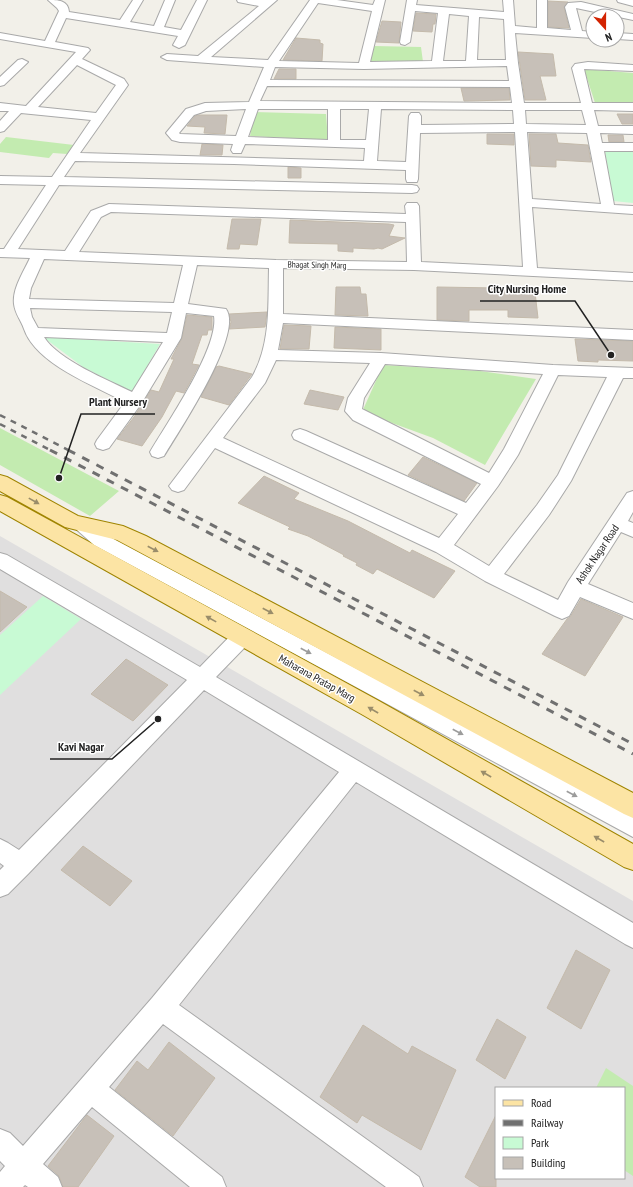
<svg xmlns="http://www.w3.org/2000/svg" width="633" height="1187" font-family="'PT Sans Narrow',sans-serif">
<rect width="100%" height="100%" fill="#f2f0e9"/>
<path fill="#e0dfdf" fill-rule="evenodd" d="M0,536L633,901V1187H0ZM496,1088H624V1178H496Z"/>
<path fill="#c3ebb0" d="M374,46L421,47L423,62H370Z
M584,69L633,73V102L595,103Z
M254,112L326,114L328,140L250,136Z
M6,137L74,145L67,154L53,153L49,158L0,152V144Z
M383,365L480,371L536,379L485,465L433,438L362,412Z
M0,428L119,491L90,516L0,465Z
M606,1068L633,1086V1176L624,1170V1088H596Z"/>
<path fill="#c8fad4" d="M605,151L633,152V203L613,201Z
M43,337L160,344L132,392L83,367Z
M43,596L81,619L0,695V635Z"/>
<path fill="#c7c0b8" stroke="#c4baab" d="M548,1L568,2L564,7L569,28L548,27Z
M416,13L436,14L435,24H433L432,32L413,31Z
M382,21L401,22L399,43L376,42Z
M296,38L320,40V43L323,44L322,61L283,60Z
M518,52L553,54L556,76H540L546,100H525Z
M279,69H296V79H274Z
M461,88H509L510,100L464,101Z
M617,114H633V124H622Z
M198,115H227L225,134L204,133L205,127L187,126L195,116Z
M487,134H514V145L487,144Z
M529,134H556L558,143L588,145L591,162L556,160V167L531,166Z
M608,135H623L624,142H609Z
M202,144L223,145L222,155H200Z
M288,167L301,168V178H288Z
M232,219H261L257,245L240,244L239,249H227Z
M290,220L389,224L394,225L389,236L405,238L382,249L378,248L374,249L353,248V252L338,251V244L289,243Z
M336,287H360L361,294H366L368,316L335,315Z
M437,287L498,288V290L535,292L538,318L508,317V310H469V321L437,320Z
M267,312L265,327L229,329L231,322L229,314Z
M187,315L212,317V330H208L207,335H202L192,364L199,365L189,384L184,393L176,391L162,417L142,446L117,439L134,417L151,390L159,392L174,359H171L172,357L182,338Z
M284,325L311,326L309,349H280Z
M335,327L381,329V350L334,348Z
M575,339L633,341V361L598,360V362L578,361Z
M219,366L252,374L229,405L201,397L216,367Z
M310,390L344,397L338,410L304,404Z
M423,457L477,483L464,501L408,475Z
M264,476L299,493L294,499L348,521L410,553L412,550L455,571L434,598L377,569L373,574L356,565L357,563L343,556L344,555L308,536L288,529L290,527L238,503Z
M0,591L27,607L0,632Z
M581,599L623,617L585,676L542,654L567,619L570,617Z
M126,659L168,685L133,721L91,694Z
M83,846L132,881L110,906L61,870Z
M576,950L610,970L581,1029L547,1008Z
M497,1019L526,1037L505,1079L476,1060Z
M363,1025L408,1054L412,1046L456,1070L421,1150L362,1115L357,1123L320,1097Z
M169,1042L215,1078L173,1136L115,1090L137,1061L148,1070Z
M87,1115L114,1136L78,1187H63L59,1176L48,1166Z
M496,1115V1187H480L465,1177Z"/>
<g fill="none" stroke-linecap="round" stroke-linejoin="round">
<defs>
<path id="minor" d="M48,0C58,0 68,0 69,12L120,20L133,0H143L130,22L154,26L165,0H175L164,27L181,30L197,0H207L185,45L179,48L173,45L178,36L66,18L55,42L88,48L90,50L82,59L124,79L128,85L80,153L364,161L365,148L245,144L241,153H233L231,150L233,144L180,142L172,140L166,133L186,109L205,103L249,102L264,67L167,60L161,57L167,54L198,56L259,6L238,2L237,0H277L211,57L268,60L310,0H337L373,5L375,0H385L370,62L432,61L438,13L415,11L410,42L405,45L401,44L400,42L407,0H417L416,5L504,12L503,0H513L515,26L537,28V0H547V28L571,30L565,7L568,3L581,2L633,14V20L576,8L582,31L593,32V38L515,33L518,63L524,103H581L572,68L575,64L588,62L633,65V71L584,69L592,103H633V111L594,110L598,126H633V134L600,133L602,143H633V151H604L614,205L633,206V214L532,207L537,268L633,273V281L414,270L283,268V314L633,330V340L283,323L278,350L381,353L553,365L633,368V378H623L571,481L549,515L504,574L558,600L568,582L627,493L633,491V512L628,521L633,523V537L621,532L588,584L633,603V619L580,597L569,616L562,619L555,616L485,581L436,552L215,448L184,490L178,492L172,490L169,486L172,482L252,377C271,344 268,305 269,268L197,265L188,304L226,309C244,334 179,431 164,456L158,458L152,456L150,452C167,423 219,348 214,316L186,313L181,338L141,404L109,448L103,450L97,448L95,444L97,440L125,402C93,385 36,364 24,329C21,320 15,314 14,304C12,289 24,271 30,258L0,257V249H4L46,185L0,184V176L52,177L91,120L21,113L4,131L0,132V121L9,111H0V103L26,106L76,52L0,39V33L45,41L59,11L57,8ZM318,3L372,11L359,63L279,61ZM449,14L469,16L466,61H443ZM479,17L504,19L506,60H477ZM77,65L116,85L96,113L38,107ZM507,66L509,81L270,80L275,67L364,69ZM267,86L510,87L512,103L260,101ZM246,109L236,136L180,134L179,133L194,115L206,111ZM258,109H328V140L248,137ZM340,109H369L366,140H340ZM381,109L513,110L514,124L421,125V116L419,113H411L409,116L406,162L377,161ZM525,110H582L586,125L526,124ZM515,132L523,267L421,262L419,206L417,203H407L405,206L406,214L109,204L91,211L65,251L18,249L59,185L412,193L417,192L419,189L417,186L412,185L64,177L75,161L234,164L406,170V179L407,182H417L418,179L420,133ZM527,132L587,133L601,204L532,199ZM111,212L406,222L407,262L276,260L79,252L101,217ZM44,259L183,265L174,303L29,299L31,288ZM30,308L172,312L167,333L38,328L32,317ZM44,337L163,342L132,392C108,380 58,360 44,337ZM276,360L370,363L348,398L345,411L353,420L481,484L466,503L306,431L300,429L294,431L292,435L294,439L458,514L439,538L223,438L265,383ZM385,364L543,374L504,449L489,473L362,409L364,398ZM558,375L607,377L558,475L537,505L489,566L454,545L498,486L518,455Z
M617,0H633V6L618,2Z
M617,33L633,34V40L617,39Z
M22,59L28,62L26,64L4,85L0,86V77L18,60Z
M83,518L89,520L106,535L633,816V837L94,545L77,530L74,525L77,520Z
M0,553L7,555L200,667L235,631L242,629L249,631L252,637L249,643L216,677L633,923V948L625,944L356,782L179,1005L419,1177L423,1187H386L163,1024L109,1087L222,1177L226,1187H190L92,1107L43,1164L58,1177L62,1187H28L25,1185L23,1187H0V1172L5,1166L0,1161V1129L10,1133L23,1146L152,998L339,772L204,690L29,873L8,894L0,897V870L4,866L0,863V839L8,843L19,850L187,680L0,569Z"/>
<path id="major" d="M0,475L7,477L78,516L123,526L146,536L633,793V818L624,814L132,548L117,540L65,527L0,491Z
M0,495L7,497L379,701L633,844V870L624,867L363,715L0,511Z"/>
</defs>
<use href="#minor" stroke="#a9a9a9" stroke-width="2"/>
<use href="#major" stroke="#9f8401" stroke-width="2"/>
<use href="#minor" fill="#fff" fill-rule="evenodd"/>
<use href="#major" fill="#fce4a4" fill-rule="evenodd"/>
<path stroke="#707070" stroke-width="2.5" stroke-dasharray="6 6" stroke-linecap="butt" d="M0,415L70,451
M0,424L52,451"/>
<path stroke="#707070" stroke-width="3" stroke-dasharray="8 8" stroke-linecap="butt" d="M50,450L633,754
M68,450L633,744"/>
</g>
<defs><path id="oneway-solid" d="M-6-.8H1V-3.2L6.5 0L1 3.2V.8H-6Z"/></defs>
<g fill="#9a8d6a">
<use href="#oneway-solid" transform="translate(34 501) rotate(29)"/>
<use href="#oneway-solid" transform="translate(153 549) rotate(28)"/>
<use href="#oneway-solid" transform="translate(268 611) rotate(28)"/>
<use href="#oneway-solid" transform="translate(211 619) rotate(-151)"/>
<use href="#oneway-solid" transform="translate(419 693) rotate(28)"/>
<use href="#oneway-solid" transform="translate(373 710) rotate(-150)"/>
<use href="#oneway-solid" transform="translate(486 774) rotate(-150)"/>
<use href="#oneway-solid" transform="translate(599 839) rotate(-150)"/>
</g>
<g fill="#9c9c9c">
<use href="#oneway-solid" transform="translate(306 651) rotate(28)"/>
<use href="#oneway-solid" transform="translate(458 732) rotate(28)"/>
<use href="#oneway-solid" transform="translate(572 794) rotate(28)"/>
</g>
<g text-anchor="middle" stroke-width="3" stroke-linejoin="round" paint-order="stroke">
<g font-size="9" fill="#222" stroke="#fff">
<text transform="translate(317 265) rotate(1)" y="3">Bhagat Singh Marg</text>
</g>
<g font-size="11" fill="#222" stroke="#fff">
<text transform="translate(597 554) rotate(-56)" y="4">Ashok Nagar Road</text>
<text transform="translate(317 678) rotate(29)" y="4">Maharana Pratap Marg</text>
</g>
</g>
<path fill="none" stroke="#222" stroke-width="1.5" d="M611 355L575 301H480M59 478L81 414H155M158 719L112 759H50"/>
<g fill="#222" stroke="#fff" stroke-width="1.5">
<circle cx="611" cy="355" r="4"/>
<circle cx="59" cy="478" r="4"/>
<circle cx="158" cy="719" r="4"/>
</g>
<g font-size="12" text-anchor="middle" font-weight="bold" fill="#222" stroke="#fff" stroke-width="3" stroke-linejoin="round" paint-order="stroke">
<text x="527" y="293">City Nursing Home</text>
<text x="118" y="406">Plant Nursery</text>
<text x="81" y="751">Kavi Nagar</text>
</g>
<rect x="495" y="1087" width="130" height="92" fill="#ffffff" stroke="#a7a7a7"/>
<rect x="503" y="1100" width="20" height="6" fill="#fce4a4" stroke="#a7a7a7"/>
<text x="531" y="1107" font-size="12" fill="#222222">Road</text>
<rect x="503" y="1120" width="20" height="6" fill="#707070" stroke="#a7a7a7"/>
<text x="531" y="1127" font-size="12" fill="#222222">Railway</text>
<rect x="503" y="1137" width="20" height="12" fill="#c8fad4" stroke="#a7a7a7"/>
<text x="531" y="1147" font-size="12" fill="#222222">Park</text>
<rect x="503" y="1157" width="20" height="12" fill="#c7c0b8" stroke="#a7a7a7"/>
<text x="531" y="1167" font-size="12" fill="#222222">Building</text>
<g transform="translate(605 28) rotate(159)"><circle r="19" fill="#ffffff" stroke="#a7a7a7"/>
<path d="M0-3L7 15L0 10L-7 15Z" fill="#d32301"/>
<text y="-6" font-size="11" font-weight="bold" text-anchor="middle" fill="#222222">N</text>
</g>
</svg>
